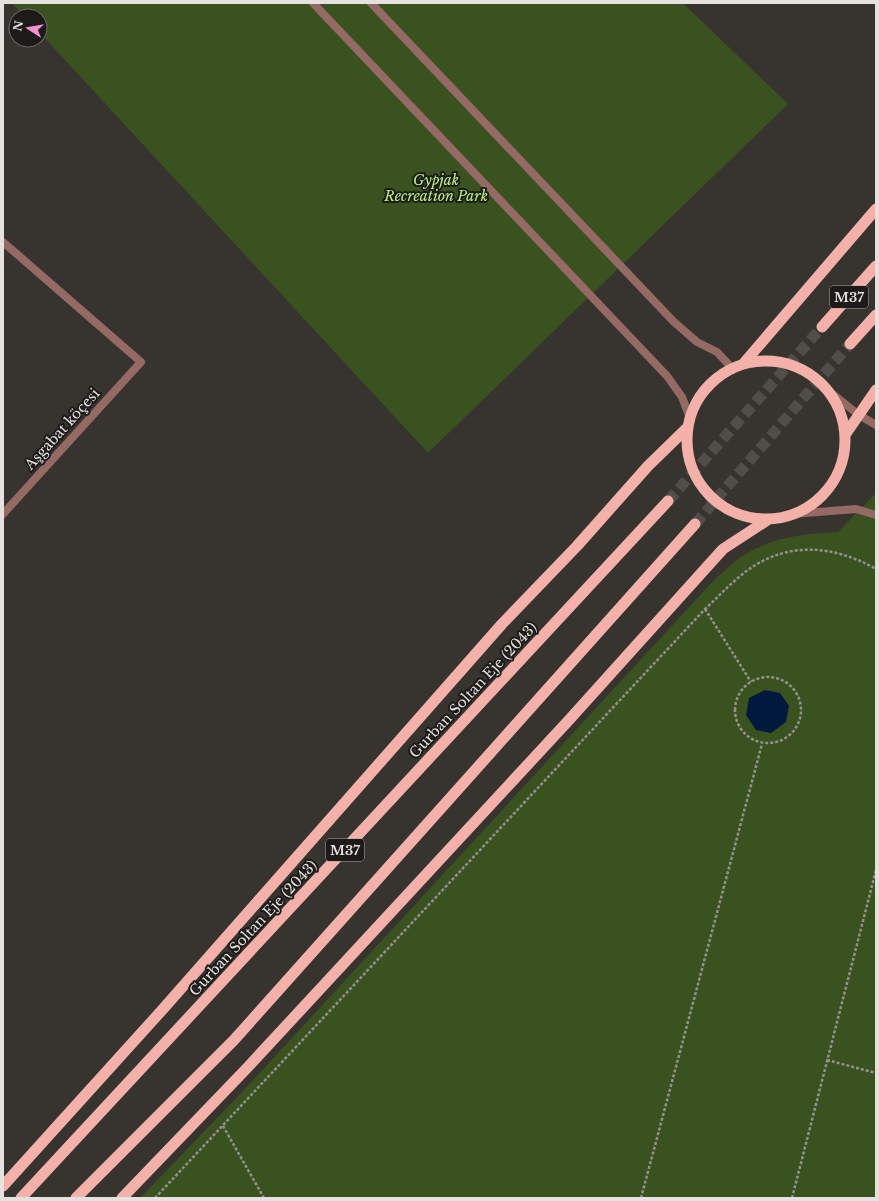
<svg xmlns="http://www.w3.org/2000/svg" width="879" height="1201" font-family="'Libre Baskerville',serif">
<rect width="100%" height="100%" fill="#37332f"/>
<path fill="#3a521f" d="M12,3H683L788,104L428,453L40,33V16H24Z
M876,493V1198H140L243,1091L716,578C725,571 734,561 744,555C775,536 804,534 838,532Z"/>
<path fill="#02193e" d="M765,690L780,693L789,706L786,722L771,733L756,730L746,715L749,698Z"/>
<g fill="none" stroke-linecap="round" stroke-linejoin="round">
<path stroke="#514d49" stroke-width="11" stroke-dasharray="11 5.5" stroke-linecap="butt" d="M668,501L822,327
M695,524L850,344"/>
<path stroke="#94918e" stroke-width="2.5" stroke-dasharray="3 2" stroke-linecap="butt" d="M705,609L751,682
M735 710a33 33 0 1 1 66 0a33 33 0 1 1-66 0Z
M827,1060L876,1073
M223,1126L264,1198
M155,1198L705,609C717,598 727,587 739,577C781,541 830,543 876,569
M641,1198L762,744
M792,1198L876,870"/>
<path stroke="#956964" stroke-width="8" d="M3,242L141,362L3,514
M829,391L859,415L876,425
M793,514L856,509L876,515"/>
<path stroke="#956964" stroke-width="8" d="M313,3L667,376L682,397L690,418
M371,3L673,321L697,342L717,352L732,368"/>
<path stroke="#f4b1aa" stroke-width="11" d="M822,327L876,266
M850,344L876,315
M687 440a79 79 0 1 1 158 0a79 79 0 1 1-158 0Z
M744,363L876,209
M845,435L876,390
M3,1186L163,1009L502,624L577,546L648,466L688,427
M21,1198L668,501
M76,1198L234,1040L695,524
M122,1198L247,1068L569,720L723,549L769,519"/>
</g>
<g text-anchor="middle" stroke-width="4" stroke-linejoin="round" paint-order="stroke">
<g fill="#1d1b19" stroke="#a8a6a4" stroke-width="1">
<rect x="830" y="286" width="38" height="22" rx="3"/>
<rect x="326" y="839" width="38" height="22" rx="3"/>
</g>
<g font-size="13" font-weight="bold" fill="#e4e1df">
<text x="849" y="302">M37</text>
<text x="345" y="855">M37</text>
</g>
<g font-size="14" font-style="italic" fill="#bbf37e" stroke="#1d1b19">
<text x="436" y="185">Gypjak<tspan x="436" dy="16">Recreation Park</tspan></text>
</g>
<g font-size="14" fill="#e4e1df" stroke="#1d1b19">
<text transform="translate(62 429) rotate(-48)" y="5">Aşgabat köçesi</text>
<text transform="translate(473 690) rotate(-47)" y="5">Gurban Soltan Eje (2043)</text>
<text transform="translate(253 928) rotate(-47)" y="5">Gurban Soltan Eje (2043)</text>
</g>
</g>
<rect width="879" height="1201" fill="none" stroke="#e4e1df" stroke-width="8"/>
<g transform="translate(28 28) rotate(282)"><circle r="19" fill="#1d1b19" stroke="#6d6a68"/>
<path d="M0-3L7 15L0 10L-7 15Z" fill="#f591d3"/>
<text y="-6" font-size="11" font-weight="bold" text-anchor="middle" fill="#e4e1df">N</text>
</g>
</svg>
